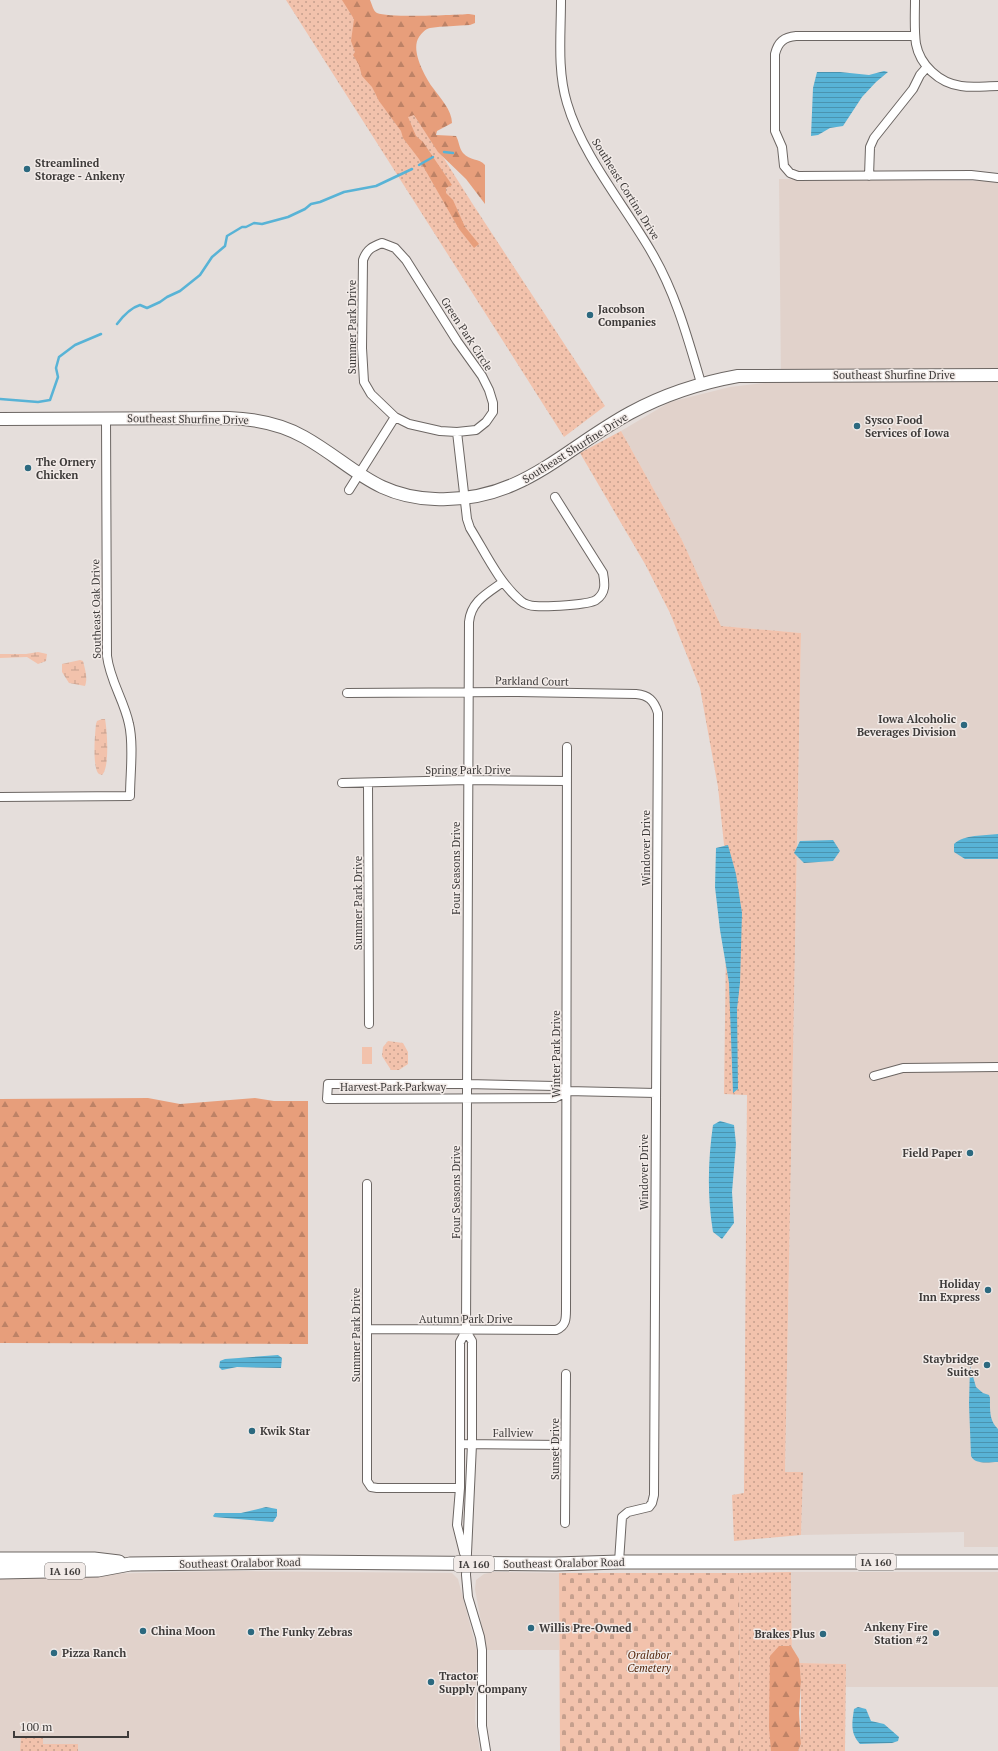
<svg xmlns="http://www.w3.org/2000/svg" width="998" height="1751" font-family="'PT Serif',serif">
<defs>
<pattern id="green-dots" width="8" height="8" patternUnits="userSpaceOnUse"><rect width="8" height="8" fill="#f2c2ac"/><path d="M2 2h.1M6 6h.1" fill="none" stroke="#c59f8d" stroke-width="1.8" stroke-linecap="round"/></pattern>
<pattern id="forest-firs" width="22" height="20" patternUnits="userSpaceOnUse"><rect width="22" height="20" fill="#e79e7b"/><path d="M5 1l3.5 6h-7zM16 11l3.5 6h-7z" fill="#bd8266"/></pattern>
<pattern id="wetland-marsh" width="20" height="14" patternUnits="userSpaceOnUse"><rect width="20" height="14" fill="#f2c2ac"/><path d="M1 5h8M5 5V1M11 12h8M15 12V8" fill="none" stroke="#c59f8d"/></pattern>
<pattern id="cemetery-stones" width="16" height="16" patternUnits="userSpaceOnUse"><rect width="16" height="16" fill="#f2c2ac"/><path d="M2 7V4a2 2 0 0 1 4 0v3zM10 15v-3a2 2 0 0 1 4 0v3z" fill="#c59f8d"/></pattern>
<pattern id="water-rules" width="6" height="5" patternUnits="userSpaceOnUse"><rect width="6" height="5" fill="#58b3d6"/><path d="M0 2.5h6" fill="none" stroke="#4a93af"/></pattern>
</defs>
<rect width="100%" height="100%" fill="#e5dedb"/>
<path fill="#e1d2cb" d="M779,179L998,181V1547H964V1532L801,1535L803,1472H785L801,633L721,626L682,540L621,431L670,402L730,387L781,381Z
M235,1571L452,1573L458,1579L477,1651L475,1720L480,1751H0V1576Z
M493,1572L559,1573V1650H486L475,1589L476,1580L484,1574Z
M791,1572H998V1687H846V1664L799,1663V1659L792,1649Z"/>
<path fill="url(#green-dots)" d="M286,0H344L472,203L605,406L564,437Z
M621,431L682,540L721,626L801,633L785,1472H803L801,1535L734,1541L732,1495L744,1493L747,1095L724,1094L727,873L718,787L700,688L670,613L645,564L580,453Z
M388,1041L403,1043L408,1052V1064L399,1070H391L382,1056L383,1047Z
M791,1572L793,1751H740L739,1573Z
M799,1663L846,1664L845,1751H798L801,1744V1681Z
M21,1736H43V1744H78V1751H20Z"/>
<path fill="url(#forest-firs)" d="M342,0H370C372,4 373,11 377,13C388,18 454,15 469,14L475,15V23L470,25C457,26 443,26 430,28C425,29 422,33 419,37C410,50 425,77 433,88C440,98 452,110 452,123L437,131L436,135L456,136C459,141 459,148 463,153C470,161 479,158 485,165V204L466,179L438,152L414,115L408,117L416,136L423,142L452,185L446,188V193L453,200L465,227L479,244L474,248L459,229L419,159L403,138L401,131L379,101L372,87L362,76L359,65L353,55L355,52L351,41L354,19Z
M148,1098L180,1104L255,1098L274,1101H308V1344L0,1343V1099Z
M779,1646H791L799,1659L801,1681L799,1713L801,1744L798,1751H771L769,1727L770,1656Z"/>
<path fill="url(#wetland-marsh)" d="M38,652L47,654L46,661L38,664L27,657L0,658V654H26Z
M80,660L83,661C85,669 88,678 85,686L69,683L62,672V664Z
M102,719H105C107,729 110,768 102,775L99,774C92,768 95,734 96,724L97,721Z"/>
<path fill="url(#cemetery-stones)" d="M559,1573H739L740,1751H560Z"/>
<path fill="#f2c2ac" d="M362,1047H372V1064H362Z"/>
<path fill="url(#water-rules)" d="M884,71L888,72L876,82L862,97L843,126L830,128L818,135L811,136L813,88L817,72H840L869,75Z
M998,834V859H965L954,852V844C965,834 983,836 998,834Z
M833,840L840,851L833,861L804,863L794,853L800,841Z
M728,845L736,874L742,913L740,983L737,1009L738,1089L733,1093L729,983L720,930L715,887L716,848Z
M720,1121L734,1125L736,1144L732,1192L734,1223L722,1239L713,1232C707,1196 708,1160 713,1125Z
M278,1355L282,1358L281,1368L237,1367L222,1370L219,1367L220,1361L225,1359Z
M970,1366L976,1387L983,1393L989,1395L990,1398C990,1409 989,1421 998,1429V1462C989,1462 975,1465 971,1456L969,1404Z
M266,1507L277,1509V1516L273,1522L214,1517L213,1516L215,1513H241Z
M858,1707L866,1709L871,1721L884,1724L899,1737L898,1741L892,1743L860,1744C850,1733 852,1723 854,1709Z"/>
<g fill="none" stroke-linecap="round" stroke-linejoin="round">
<path stroke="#58b3d6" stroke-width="2.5" d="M444,152L453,153
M419,165L433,157
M117,324C123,316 130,308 140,305L147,308L160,302L167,297L180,291L200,275L212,257L225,246L227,236L242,227H246L254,223L262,224L288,217L305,209L311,204L320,202L344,192L376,186L412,169
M0,399L38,402L50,400L58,377L56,368L59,357L75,345L101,334"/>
<defs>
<path id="street" d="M561,0C561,34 557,70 567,103C582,155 625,206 652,253C676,294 688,339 701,383
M915,0C915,14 914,30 916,44C920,65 939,83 961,86C973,88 986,86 998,86
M915,36H796C784,37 778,42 775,54V131L782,147L784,166L790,173L798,176L971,175L998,178
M869,176L870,147L874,138L913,89L920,75L927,67
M382,243L395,248L406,260L457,341L482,376L489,390L493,403V412L486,422L476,430L457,432L440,431L409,424L395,417L371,394L364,382L362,348L363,260C367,249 372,247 382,243Z
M457,432L467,519L470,528C485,552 499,583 521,601C524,604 531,606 535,606C546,607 588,605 596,600C606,593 605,584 603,573L555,497
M349,490L395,417
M347,693L518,692L636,694C648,695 654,700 658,713L654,1495L652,1503L649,1507L628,1512L622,1517L619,1562
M342,783L468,780L567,781
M368,783L369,1024
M0,797L130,796C130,774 134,745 129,724C124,700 110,681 107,656L106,418
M874,1076L903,1068L998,1067
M567,1091L555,1098L327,1099L328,1084H467L555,1086L567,1091L656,1093
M367,1184V1481L371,1487L377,1488H460
M367,1329L556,1330C566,1326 566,1319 566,1310L567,747
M460,1444L565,1445
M565,1523L566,1374
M464,1553L457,1525L460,1488V1342L466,1331
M486,1751L482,1726V1650L480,1637L468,1597L466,1575L472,1444V1341L466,1331L469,622C471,601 488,593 503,582"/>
<path id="secondary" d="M0,419L229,418C255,419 281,424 304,437C352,464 374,497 435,499C520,503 562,450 630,413C665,394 699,383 738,376L998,375"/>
<path id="primary" d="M0,1559H94L119,1562
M0,1572L98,1570L130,1564L300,1562L556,1564L619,1562H998"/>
</defs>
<use href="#street" stroke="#6c6663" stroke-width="10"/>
<use href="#secondary" stroke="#6c6663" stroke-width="14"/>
<use href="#primary" stroke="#6c6663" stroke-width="15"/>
<use href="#street" stroke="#fff" stroke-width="8"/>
<use href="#secondary" stroke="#fff" stroke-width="12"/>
<use href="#primary" stroke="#fff" stroke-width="13"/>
</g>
<g fill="#2c697f" stroke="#f2ebe8" stroke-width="1.5">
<circle cx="27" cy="169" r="4"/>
<circle cx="590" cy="315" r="4"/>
<circle cx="857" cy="426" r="4"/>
<circle cx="28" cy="468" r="4"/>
<circle cx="964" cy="725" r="4"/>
<circle cx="970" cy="1153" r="4"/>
<circle cx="988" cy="1290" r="4"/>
<circle cx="987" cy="1365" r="4"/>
<circle cx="252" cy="1431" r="4"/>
<circle cx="531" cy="1628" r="4"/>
<circle cx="143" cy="1631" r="4"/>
<circle cx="251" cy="1632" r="4"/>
<circle cx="936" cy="1633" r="4"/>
<circle cx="823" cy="1634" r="4"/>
<circle cx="54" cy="1653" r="4"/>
<circle cx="431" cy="1682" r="4"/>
</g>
<g text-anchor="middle" stroke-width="3" stroke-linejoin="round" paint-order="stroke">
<g fill="#f2ebe8" stroke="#74706e" stroke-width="1">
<rect x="856" y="1554" width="40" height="16" rx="3"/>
<rect x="454" y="1556" width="40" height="16" rx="3"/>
<rect x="45" y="1563" width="40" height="16" rx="3"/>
</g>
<g font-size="10" font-weight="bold" fill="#3e3b3a">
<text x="876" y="1566">IA 160</text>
<text x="474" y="1568">IA 160</text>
<text x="65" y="1575">IA 160</text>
</g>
<g font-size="11" font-weight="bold" fill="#3e3b3a" stroke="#f2ebe8" text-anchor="start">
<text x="35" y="167">Streamlined<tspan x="35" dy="13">Storage - Ankeny</tspan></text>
<text x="598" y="313">Jacobson<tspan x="598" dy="13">Companies</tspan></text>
<text x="865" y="424">Sysco Food<tspan x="865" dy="13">Services of Iowa</tspan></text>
<text x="36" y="466">The Ornery<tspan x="36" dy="13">Chicken</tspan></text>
<text x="956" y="723" text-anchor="end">Iowa Alcoholic<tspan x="956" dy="13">Beverages Division</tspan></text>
<text x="962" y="1157" text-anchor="end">Field Paper</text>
<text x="980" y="1288" text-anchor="end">Holiday<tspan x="980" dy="13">Inn Express</tspan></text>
<text x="979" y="1363" text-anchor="end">Staybridge<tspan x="979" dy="13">Suites</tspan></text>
<text x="260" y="1435">Kwik Star</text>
<text x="928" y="1631" text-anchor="end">Ankeny Fire<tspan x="928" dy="13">Station #2</tspan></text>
<text x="539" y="1632">Willis Pre-Owned</text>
<text x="151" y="1635">China Moon</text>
<text x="259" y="1636">The Funky Zebras</text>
<text x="815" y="1638" text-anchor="end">Brakes Plus</text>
<text x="62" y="1657">Pizza Ranch</text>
<text x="439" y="1680">Tractor<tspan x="439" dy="13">Supply Company</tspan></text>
</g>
<g font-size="11" fill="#3e3b3a" stroke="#f2ebe8">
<text transform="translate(626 189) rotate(58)" y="4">Southeast Cortina Drive</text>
<text transform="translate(352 327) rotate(-90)" y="4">Summer Park Drive</text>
<text transform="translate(467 334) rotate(57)" y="4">Green Park Circle</text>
<text x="894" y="379">Southeast Shurfine Drive</text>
<text transform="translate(188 419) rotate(1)" y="4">Southeast Shurfine Drive</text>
<text transform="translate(575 448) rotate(-32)" y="4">Southeast Shurfine Drive</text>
<text transform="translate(96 609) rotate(-91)" y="4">Southeast Oak Drive</text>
<text transform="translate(532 681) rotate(1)" y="4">Parkland Court</text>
<text x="468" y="774">Spring Park Drive</text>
<text transform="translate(646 848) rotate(-90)" y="4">Windover Drive</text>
<text transform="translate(456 868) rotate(-90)" y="4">Four Seasons Drive</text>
<text transform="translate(358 903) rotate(-90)" y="4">Summer Park Drive</text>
<text transform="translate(556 1054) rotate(-90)" y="4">Winter Park Drive</text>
<text x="393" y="1091">Harvest Park Parkway</text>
<text transform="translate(644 1172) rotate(-90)" y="4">Windover Drive</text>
<text transform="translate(456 1192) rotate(-90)" y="4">Four Seasons Drive</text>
<text x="466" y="1323">Autumn Park Drive</text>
<text transform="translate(356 1335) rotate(-90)" y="4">Summer Park Drive</text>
<text x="513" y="1437">Fallview</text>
<text transform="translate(555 1449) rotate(-90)" y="4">Sunset Drive</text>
<text transform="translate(240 1563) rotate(-1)" y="4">Southeast Oralabor Road</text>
<text transform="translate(564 1563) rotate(-1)" y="4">Southeast Oralabor Road</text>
</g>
<g font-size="11" font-style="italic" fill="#53250b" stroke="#f2ebe8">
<text x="649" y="1659">Oralabor<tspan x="649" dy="13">Cemetery</tspan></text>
</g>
</g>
<path d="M14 1731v6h114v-6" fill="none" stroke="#3e3b3a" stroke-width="2"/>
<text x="20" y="1731" font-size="12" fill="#3e3b3a" stroke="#f2ebe8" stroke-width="3" paint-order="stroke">100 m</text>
</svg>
